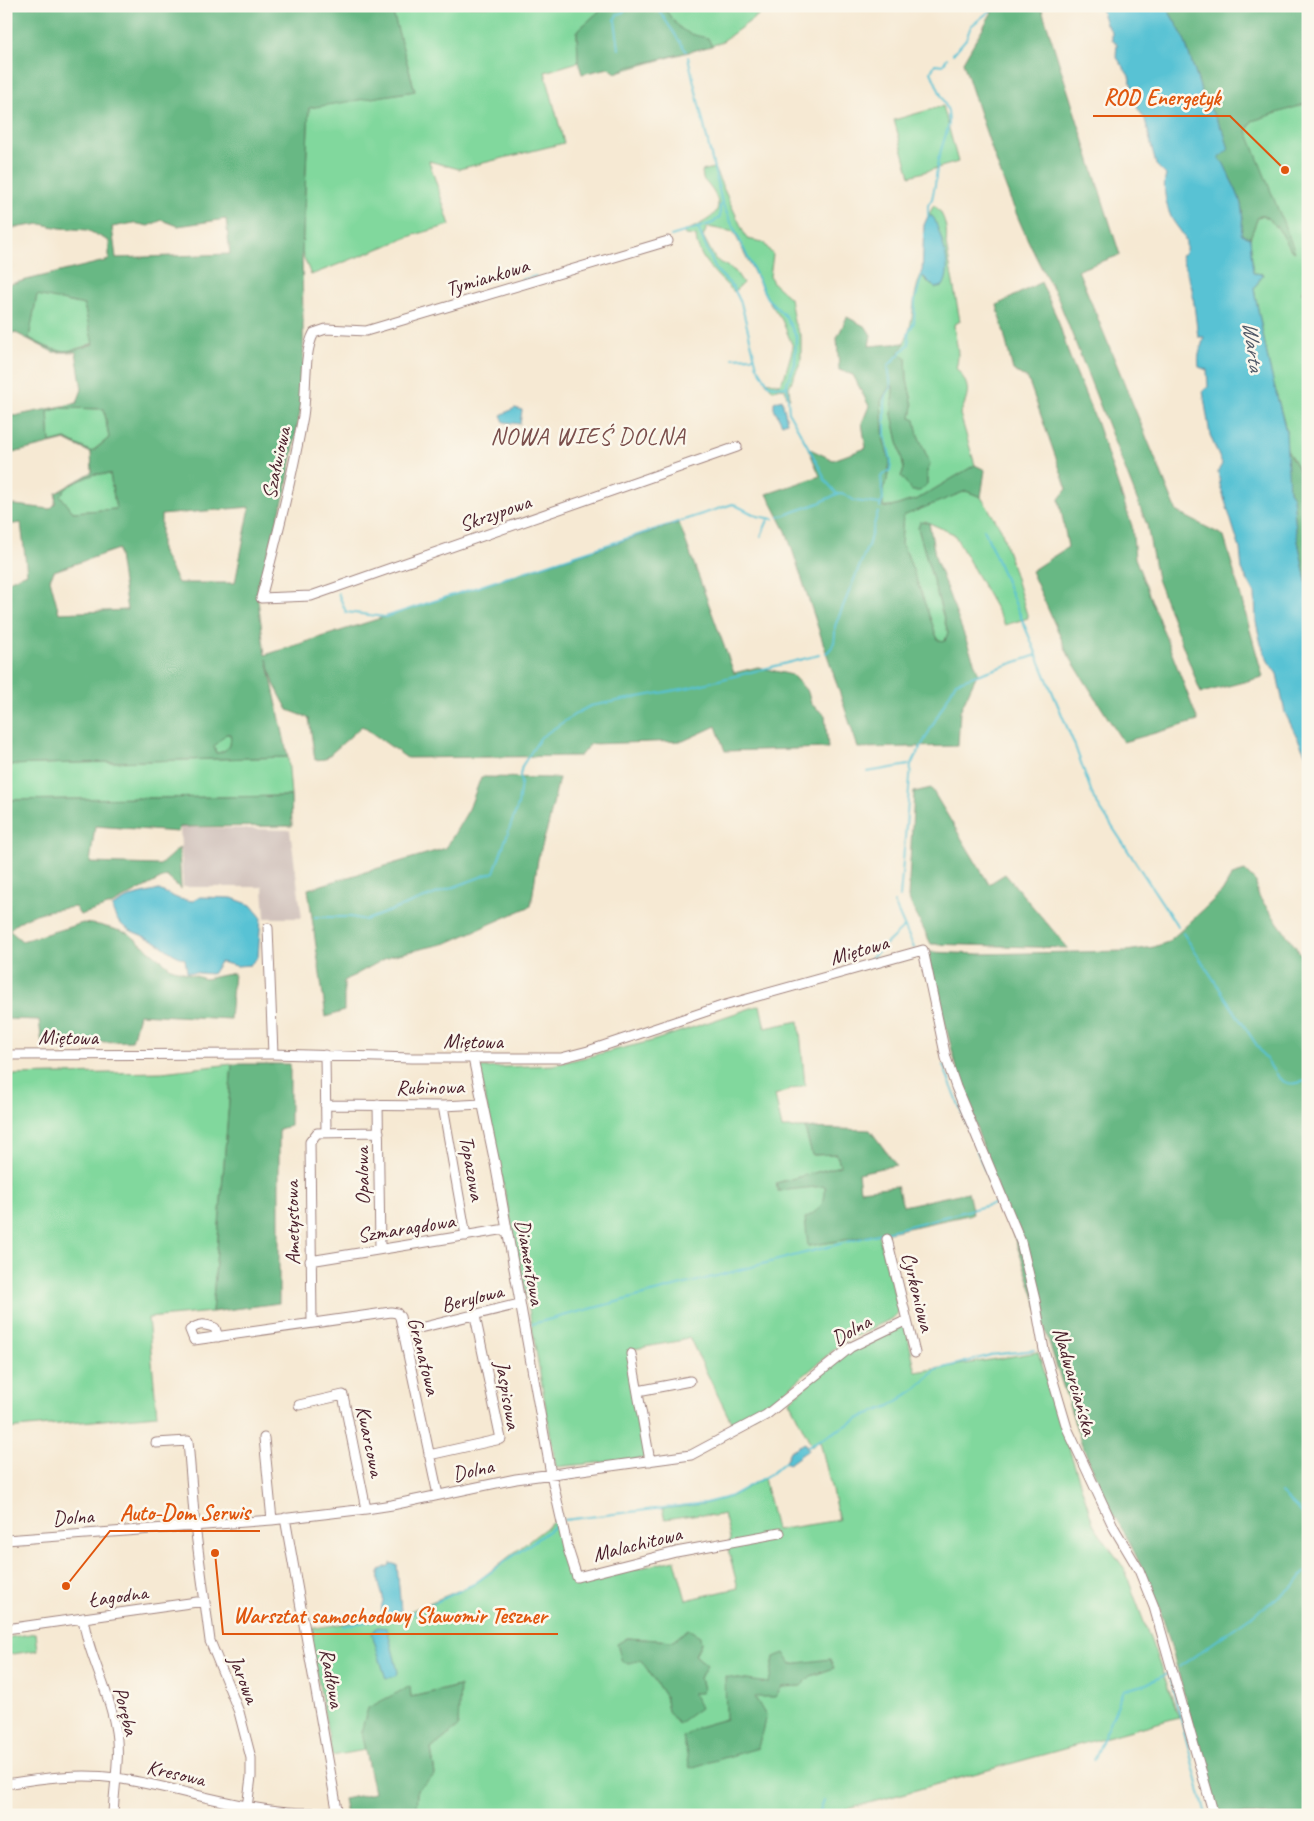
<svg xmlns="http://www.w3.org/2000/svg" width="1314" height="1821" font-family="Caveat,sans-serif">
<rect width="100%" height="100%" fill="#fbf7ec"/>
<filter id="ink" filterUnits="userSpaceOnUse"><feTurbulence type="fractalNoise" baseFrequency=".02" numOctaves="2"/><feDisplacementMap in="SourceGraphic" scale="10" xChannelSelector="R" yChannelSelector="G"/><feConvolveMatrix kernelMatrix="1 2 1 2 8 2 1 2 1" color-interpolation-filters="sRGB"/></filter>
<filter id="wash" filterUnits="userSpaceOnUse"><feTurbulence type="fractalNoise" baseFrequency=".0096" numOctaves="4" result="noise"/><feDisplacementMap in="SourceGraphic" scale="20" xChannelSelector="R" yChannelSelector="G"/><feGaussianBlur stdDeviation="1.12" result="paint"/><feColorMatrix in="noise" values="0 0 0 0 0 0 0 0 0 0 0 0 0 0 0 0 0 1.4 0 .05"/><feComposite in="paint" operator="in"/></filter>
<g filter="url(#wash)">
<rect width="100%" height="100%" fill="#f6e9d3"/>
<path fill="#cfc0ba" d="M180,827L290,830L302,918H265L263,887H183Z"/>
<path fill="#81d89d" stroke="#667c64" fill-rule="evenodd" d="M391,6H605L577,31L578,62L545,72L564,143L459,169L429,161L450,225L414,235L311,275L302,253L309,107L415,91Z
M614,6H771L720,43L621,71L614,35Z
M1308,103V284L1301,292L1308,291V501L1300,472L1285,446L1286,430L1269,365L1254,289L1263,274L1253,273L1250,238L1258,217L1263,215C1278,225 1283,235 1291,250L1247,132L1252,121Z
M943,106L958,162L910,176L894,120Z
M714,168L747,239L763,242L773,255L770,276L773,283L790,298L794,322L801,337V361L789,387L790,398L787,397L785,389L781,388L773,390L765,381L780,384L785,375L793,347L782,320L766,297L734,232L708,227L703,236L715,259L735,271L743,283L734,292C719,277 697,259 696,236L685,235L684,232C715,217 732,210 703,179L702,171Z
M934,205C945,214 948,230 946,244L960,321L954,325C955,342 961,352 956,368C971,386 970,393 960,414L975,465L916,500C904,501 894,509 883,507V489L887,480L890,461L884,442L881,401L890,386H893L892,414L904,469L901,476L927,484V471L930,464L918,435L915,420L911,419L913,405L907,380L906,357L897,353C918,327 909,302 921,275L932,286V216H928Z
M37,294L84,305L93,343C63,355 57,353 29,338Z
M63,408L104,409L109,438L91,452L66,439L50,443L48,411Z
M94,474H110L116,509L73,512L60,495L70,485Z
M966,491L981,497L1001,529L1028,618L1005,625L954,534L925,521L918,528L948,633L945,641L938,640L907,554L901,544L903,515Z
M226,734H230C233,744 226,753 216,753L214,746Z
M288,757L291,796L6,800V765Z
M760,1005L765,1028L799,1021L805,1085L775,1095L782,1128H805L812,1155L837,1154L840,1166L776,1183L778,1191L825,1185L826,1197L808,1246L878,1234L899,1312L893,1318L842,1343L762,1411L733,1426L689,1337L679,1341L628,1350L646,1458L556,1467L528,1304L479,1068L553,1065L652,1041Z
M232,1064L212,1312L148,1318L157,1415L6,1429V1075L162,1072Z
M905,1325L916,1372L1038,1352L1094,1526L1124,1568L1179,1717L826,1815H416L417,1790L435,1774L431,1749L458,1727L459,1686L411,1697L410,1687L361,1732L365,1750L332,1756L309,1629L403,1614L474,1584L556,1520L569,1573L584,1581L675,1560L686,1600L738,1588L728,1549L730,1538L724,1514L714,1516L699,1514L665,1519L662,1509L703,1504L730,1497L764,1478L776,1530L839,1520L820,1441L812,1446L789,1401L845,1352ZM627,1638L701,1643L695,1655L707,1665L700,1678L703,1689L692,1693L668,1711L665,1696ZM774,1657L791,1664L829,1660L834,1668L811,1676L800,1686L782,1687L755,1697L690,1768L698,1727L726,1719L770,1683Z
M36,1633L38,1650L7,1655L6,1638Z"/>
<path fill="#68b884" stroke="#596c58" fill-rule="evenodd" d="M6,6H391L415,91L309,108L302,253L304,390L286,490L257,592L265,655L679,523L734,673L758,667L792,675L808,692L811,704L825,715L828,748L725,751L716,726L683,741L590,744L580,756L407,758L362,726L325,759L315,760L309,718L288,710L274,684L267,659L288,757L6,765V582L27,573L21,523L6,525V504L50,509L55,504L56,493L92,472L91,453L65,440L13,453L6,446V410L14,416L77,403L82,389L76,352H53L14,332L9,337L6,346V285L109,260V241L87,230L60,228L41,224L6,229ZM226,219L230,254L116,258L112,227L134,223L148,226L162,220L178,226ZM37,295L84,305L93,344C62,355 57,353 29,338ZM63,408L104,409L109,438L92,452L65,439L50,443L48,411ZM94,474H110L116,509L73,512L60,495L70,485ZM250,507L235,583H178L161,550V515ZM118,549L127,610L59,613L50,579L54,571ZM226,734H230C233,744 226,753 216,753L214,746Z
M605,6L628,8L630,6H663C679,29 681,33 708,38L712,46L628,67L616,73L609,68L582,74L578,62L577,31Z
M990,6H1041L1120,255L1078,270L1177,512L1224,536L1263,677L1201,693L1157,579L1147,525L1057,296C1014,223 989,142 963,62L992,12Z
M1168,6H1308V103L1252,121L1247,131L1295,252L1291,250C1283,235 1278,225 1263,215L1258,217L1250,238L1241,234C1245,210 1241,199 1230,178C1226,169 1226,165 1218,158L1224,133L1203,96L1183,36L1168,10Z
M1041,282L1058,320L1069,355L1096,421L1132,526L1135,558L1198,721L1123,742L1069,656L1031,571L1068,547L1059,499L1067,489L1028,379L1013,370L997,305Z
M847,317L866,327L871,335L869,346L905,343L898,353L906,357L907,380L913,406L911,418L915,420L918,435L930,464L927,471V484L920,491H912L901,476L904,469L892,414L893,386H890L881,401L884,442L890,461L887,480L883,489V507C894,509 905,501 916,500L975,465L985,470L981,497L966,491L903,516L901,544L907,554L938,640L945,641L948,632L918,528L920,522L929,523L936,560L978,672L960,711L958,746L858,748L786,531L767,494L820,476L808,448L833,460L866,448L862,423L869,406L853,375L839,370L837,338Z
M1285,447L1300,472L1308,501V591L1296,531L1293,497L1289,491Z
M481,777L559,778L548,826L538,859L531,906L447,943L390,956L344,981V1011L326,1017L308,889L446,848L469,809Z
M931,788L989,884L1005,874L1068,948L931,944L908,898L914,792Z
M291,796L292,826L179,827L178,832L95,826L90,863L160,865L179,848L181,889L166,876L111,905L80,915L75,907C50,910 28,912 9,930L22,941L83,923L99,925L128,933L171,968L205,979L234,973L230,1019L139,1014L132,1041L42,1044L39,1020L6,1019V800Z
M1245,871L1256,882L1257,894L1308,964V1815H1217L1166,1628L1155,1596L1128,1539L1113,1514L1082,1445L1031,1286L960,1080L927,955L930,952L979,954L1126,951L1154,947L1168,942L1188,924L1222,892L1232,875Z
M232,1064H290V1126L279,1129V1303L212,1312Z
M805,1128L870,1130L896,1165L858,1173L860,1190L897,1186L903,1206L968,1192L973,1214L875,1235L808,1246L805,1218C820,1210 826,1203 825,1186L778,1191L776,1183L840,1166L837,1154L812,1155Z
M688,1629L700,1636L701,1643L695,1655L707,1665L700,1678L703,1689L701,1693H693L700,1708L678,1724L668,1711L665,1696L641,1660L630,1663L622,1662L617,1644L627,1638L673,1641Z
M784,1653L791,1664L830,1659L834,1668L811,1676L801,1686L782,1687L775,1697H755L766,1716L758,1748L690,1768L683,1737L698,1727L726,1719L725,1677L769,1683L774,1657Z
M410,1686L411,1697L460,1686L458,1727L431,1749L435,1775L417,1790L416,1815H346L343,1799L374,1793L361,1732L368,1708Z"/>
<path fill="#58c2d4" stroke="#517080" d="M1100,6H1168V10L1183,36L1203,96L1224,133L1229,149L1219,158C1226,165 1226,169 1230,178C1241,199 1245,210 1241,234L1250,238L1253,273L1263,274L1254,289L1269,365L1286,431L1289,491L1293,497L1296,531L1308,591V759L1285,713L1277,674L1268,661L1261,644L1256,622L1255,594L1242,570L1240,549L1220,485L1218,471L1222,464L1210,435L1203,391L1208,387L1207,370L1199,367C1197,354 1201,349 1204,337H1198L1192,288L1181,256L1186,251C1188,236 1179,231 1172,219C1166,207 1162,186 1166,175L1156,165L1145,119L1138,109L1129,76L1116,56L1117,44L1112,40V32L1106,24Z
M928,216H932L935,220C941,239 954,267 943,286L935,288L922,275L924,225Z
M782,399L787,422L782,424L774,408V402Z
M515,408L522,410L520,424L504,422L501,415Z
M159,890L179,899L193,901L200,897L232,898L251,905L261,917L258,957L250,965L237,966L220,962L212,974L187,972L185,959C173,955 168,950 158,943C140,932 117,932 112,907L130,897Z
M805,1443L808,1450L789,1464L785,1462L790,1451Z
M390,1563L397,1565L401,1611L386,1615L382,1613C380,1605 384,1602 383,1597C381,1589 376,1580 380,1570L390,1565Z
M377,1627L387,1628L398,1672L397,1675L386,1679L372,1634Z"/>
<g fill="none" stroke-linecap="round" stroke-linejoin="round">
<path stroke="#58c2d4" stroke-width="2" d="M656,6L686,51
M619,49L615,20L617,15L623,12L628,6
M953,54L966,39L971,26L996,6
M688,57L722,203L767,298L786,317L796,336L795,364L787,383L789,413L821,470L825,480L837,494L842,493L855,501L880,504
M928,216V205L932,199L935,185L938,160L949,124L948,111L931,72L935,64L943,65L947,58
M698,228L716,270L733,287L741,303L757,366L769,385L787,387
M671,236L713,223L720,217V206L722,204
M521,280L536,276
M733,358L753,357
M880,507L883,499L881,477L890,470L891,461L885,434V405L886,395L891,387L888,366L909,344L908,334L914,322L915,300L922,275
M779,517L819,503L837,494
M984,529L1075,746L1094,799L1178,927
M761,536L768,520
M338,593L346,612L385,617L733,504L757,516L773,519
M826,653C836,646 835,637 835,626L869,543C869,542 877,514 878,512
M867,772L909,765
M900,897L911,765L956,682L1037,655
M894,903L914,948
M315,917H351L366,920L494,872L518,805L521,783L520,775L522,766L541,737L577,713L590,706L687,688L819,655
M1183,933L1277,1076C1287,1087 1295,1084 1308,1080
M867,962L904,927
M943,1065L1002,1214
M532,1324L997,1203
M808,1446L866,1415L890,1406L917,1388L936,1370L991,1355L1034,1350
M1281,1493L1308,1519
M564,1520L705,1503L729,1497L772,1473L785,1462
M343,1626L411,1614L474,1584L558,1524
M1179,1667L1294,1586L1308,1568
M1170,1677L1206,1815
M1094,1760L1124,1690L1144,1685L1169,1673
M819,1815L824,1800"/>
</g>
</g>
<g filter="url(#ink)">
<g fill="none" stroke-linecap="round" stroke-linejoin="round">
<defs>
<path id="minor" d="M668,241L366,331L326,329L314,333C303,353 307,392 303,416C292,478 277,538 261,598L311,596L737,447
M268,928L273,1054
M6,1055L273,1054L412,1058H561L588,1051L722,1006L923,950L946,1058L956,1087L1021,1242L1035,1300L1044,1350L1067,1428L1114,1528L1139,1570L1154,1607L1214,1815
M325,1055L326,1132
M473,1058L495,1163L551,1474L568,1549L577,1577L676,1552L780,1533
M325,1105L443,1106L482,1104
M378,1105L380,1249
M443,1106L466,1236
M887,1239L915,1353
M310,1261L506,1229
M312,1323L310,1142L317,1133L379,1132
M403,1332L519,1304
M218,1337L215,1328C205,1324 199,1323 190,1330L194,1340L391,1312L397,1313L400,1317L438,1495
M631,1354L650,1461
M638,1391L690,1381
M299,1405L343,1395L366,1509
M264,1438L272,1520
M156,1443L188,1441L195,1526L210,1641L239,1712L251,1758V1777L246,1815
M429,1455L501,1439L475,1316
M285,1518L338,1815
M6,1540L272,1520L366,1509L392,1505L516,1479L691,1455L766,1415L851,1347L907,1320
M83,1618C89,1658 109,1689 115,1726C121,1754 114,1786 113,1815
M6,1629L204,1601
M6,1784C42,1778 80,1773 116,1778C186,1788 267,1821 337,1811"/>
</defs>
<use href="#minor" stroke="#a0847f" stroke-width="11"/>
<use href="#minor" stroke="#fff" stroke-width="9"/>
</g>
</g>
<g text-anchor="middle" stroke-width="5" stroke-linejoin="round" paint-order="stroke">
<g font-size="21" fill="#4a1f2b" stroke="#fbf7ec">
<text transform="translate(487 277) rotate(-17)" y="7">Tymiankowa</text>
<text transform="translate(276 463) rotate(-78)" y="7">Szałwiowa</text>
<text transform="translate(495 513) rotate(-19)" y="7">Skrzypowa</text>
<text transform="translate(859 950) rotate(-16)" y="7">Miętowa</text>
<text x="68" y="1044">Miętowa</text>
<text x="473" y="1048">Miętowa</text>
<text transform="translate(430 1087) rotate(-1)" y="7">Rubinowa</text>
<text transform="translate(472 1168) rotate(80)" y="7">Topazowa</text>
<text transform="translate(362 1176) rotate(-91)" y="7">Opalowa</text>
<text transform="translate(292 1223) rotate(-91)" y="7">Ametystowa</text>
<text transform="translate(406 1228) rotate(-9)" y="7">Szmaragdowa</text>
<text transform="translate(530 1262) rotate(80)" y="7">Diamentowa</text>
<text transform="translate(918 1292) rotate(76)" y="7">Cyrkoniowa</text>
<text transform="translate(472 1298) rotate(-14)" y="7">Berylowa</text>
<text transform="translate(851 1330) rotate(-30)" y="7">Dolna</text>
<text transform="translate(424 1356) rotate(76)" y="7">Granatowa</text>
<text transform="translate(1075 1381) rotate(74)" y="7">Nadwarciańska</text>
<text transform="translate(508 1395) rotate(80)" y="7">Jaspisowa</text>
<text transform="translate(370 1441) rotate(78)" y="7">Kwarcowa</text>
<text transform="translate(473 1470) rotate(-12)" y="7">Dolna</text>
<text transform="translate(73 1517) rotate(-4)" y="7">Dolna</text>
<text transform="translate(637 1544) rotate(-14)" y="7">Malachitowa</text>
<text transform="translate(118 1596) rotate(-8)" y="7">Łagodna</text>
<text transform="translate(332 1678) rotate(80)" y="7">Radłowa</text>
<text transform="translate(244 1679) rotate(68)" y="7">Jarowa</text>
<text transform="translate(126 1711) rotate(76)" y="7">Poręba</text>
<text transform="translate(176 1773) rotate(13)" y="7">Kresowa</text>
</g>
<g font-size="22" font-style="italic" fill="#4f5866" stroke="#fbf7ec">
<text transform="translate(1254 346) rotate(82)" y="8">Warta</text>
</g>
<g font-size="24" letter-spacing="1" fill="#7a4e4b" stroke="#fbf7ec">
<text x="588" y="444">NOWA WIEŚ DOLNA</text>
</g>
</g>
<path fill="none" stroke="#e0560e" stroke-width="2" d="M1285 170L1230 116H1093M66 1586L110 1531H260M215 1553L223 1634H558"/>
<g fill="#e0560e" stroke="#fbf7ec" stroke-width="2">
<circle cx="1285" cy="170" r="5"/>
<circle cx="66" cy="1586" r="5"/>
<circle cx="215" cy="1553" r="5"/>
</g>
<g font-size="22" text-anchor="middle" font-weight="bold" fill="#e0560e" stroke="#fbf7ec" stroke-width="5" stroke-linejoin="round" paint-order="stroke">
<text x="1162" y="105">ROD Energetyk</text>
<text x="185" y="1520">Auto-Dom Serwis</text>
<text x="390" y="1623">Warsztat samochodowy Sławomir Teszner</text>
</g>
<rect width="1314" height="1821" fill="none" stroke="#fbf7ec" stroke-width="25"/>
</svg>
